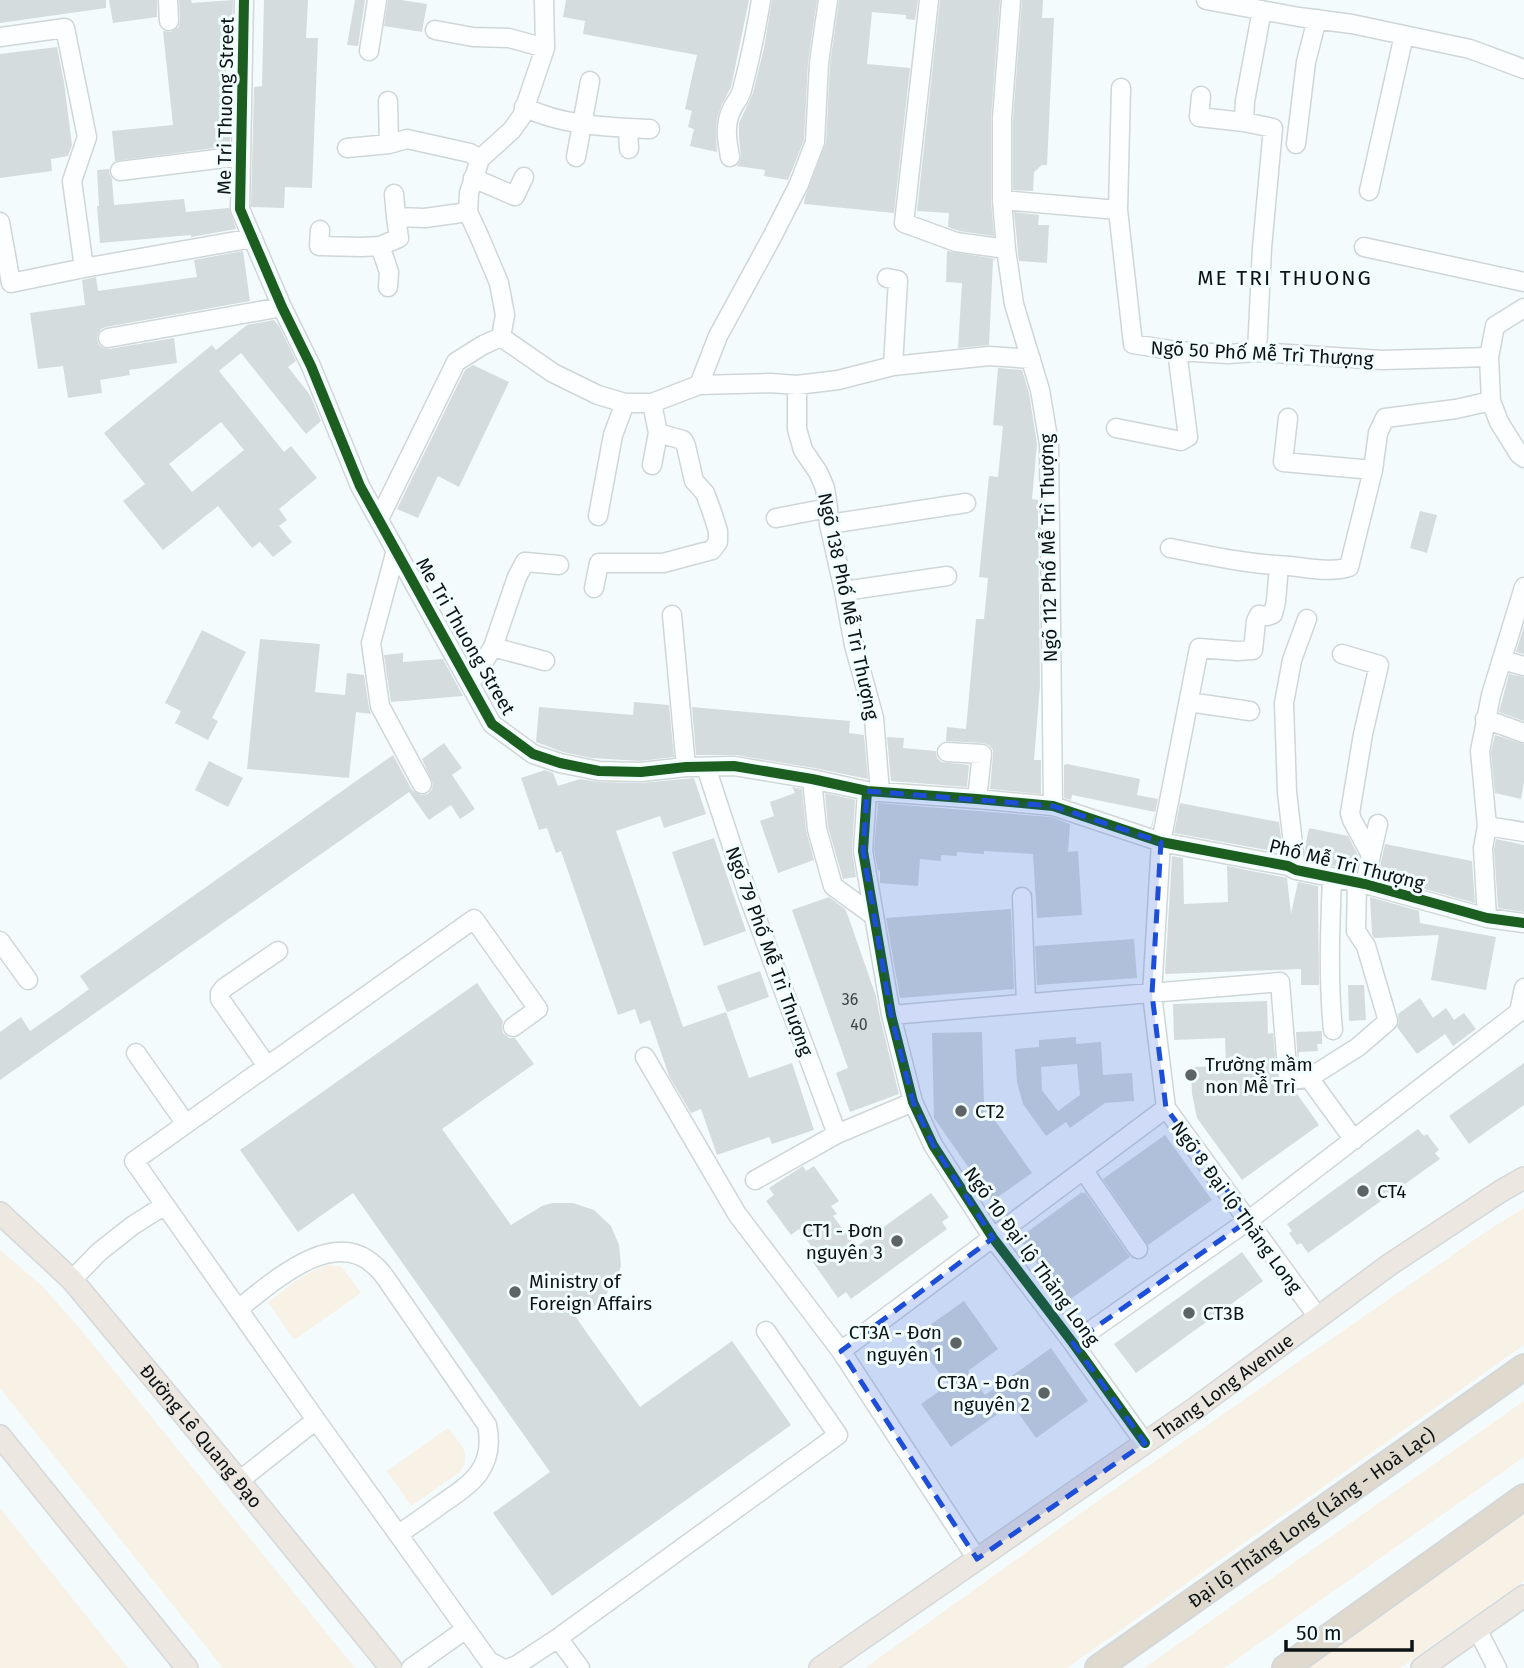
<svg xmlns="http://www.w3.org/2000/svg" width="1524" height="1668" font-family="'Fira Sans',sans-serif">
<rect width="100%" height="100%" fill="#f4fbfc"/>
<path fill="#f8f1e5" d="M1524,1208V1345L1067,1668H865L1095,1503L1490,1229Z
M0,1250L42,1286L77,1325L355,1668H223L0,1388Z
M329,1265L342,1267L361,1293L294,1340L268,1302C287,1288 306,1271 329,1265Z
M1524,1401V1457L1224,1668H1144Z
M448,1428C460,1444 473,1453 460,1472L411,1506L387,1471Z
M1524,1506V1581L1400,1668H1296Z
M0,1508L128,1668H0Z"/>
<path fill="#d5dcdd" fill-rule="evenodd" d="M0,0H106V8L0,23Z
M109,0H157V17L113,23Z
M179,0H191L192,3L233,0L231,63L225,64L230,117V146L115,161L112,131L173,125L163,31L170,32L179,27L180,20Z
M264,0H308L306,38H318L312,188L285,187L284,208L251,207L254,87L262,86Z
M355,0H365L358,46L347,45Z
M388,0H401L427,4L422,32L384,26Z
M566,0H749L731,87L722,104L717,118L716,133L717,152L690,146L694,129L688,127L692,111L685,109L697,55L583,34L585,21L563,17Z
M772,0H817L808,62L804,140L788,180L764,176L765,170L737,166L740,161L741,156L739,138V123L753,93L764,48Z
M839,0H918L915,20L906,19V15L872,12L867,64L910,68L894,213L804,204L805,197L826,143L830,64Z
M940,0H1000L991,119V200L994,236L959,231L948,227L949,213L917,211Z
M1022,0H1043L1042,18H1054L1047,165H1042L1034,172L1033,191L1013,190V119Z
M57,47L64,82L72,145L68,156L51,159L52,171L0,178V54Z
M109,169V173L112,179L114,205L184,199L186,212L229,208L236,229L191,237V235L100,243L97,206H99L97,170Z
M1014,212L1039,215L1038,225H1049L1047,263L1019,261Z
M243,251L250,301L106,327L101,329L98,334L97,339L99,345L104,348L109,349L174,338L177,363L129,370L130,375L100,380L102,393L68,398L63,366L38,369L30,313L85,305L82,280L96,277L98,291L197,277L194,260Z
M947,251L996,259L993,260L989,345L958,348L962,283L946,282Z
M274,320L279,326L296,361L288,367L310,395L321,421L306,434L241,353L219,371L284,452L291,446L317,478L279,509L287,520L279,526L292,542L273,557L260,542L252,548L218,506L163,550L123,501L145,484L104,433L212,345L216,350L247,325ZM221,422L244,450L192,492L169,464Z
M473,365L509,382L459,487L438,476L418,518L397,509L465,370Z
M998,368L1022,370L1029,393L1037,444L1032,499L1038,500L1040,685L1034,760H1041V794L990,789L993,755V750L989,745L983,743L946,741L947,727L966,729L976,619H984L988,578L979,577L989,476L998,477L1003,426L993,425Z
M1420,511L1437,515L1427,553L1410,548Z
M1524,626V654L1516,652Z
M202,630L246,652L212,718L218,721L208,740L175,723L181,711L165,703Z
M260,639L320,644L315,692L345,695L347,673L364,675L369,708L371,714L356,712L349,778L247,769Z
M403,653V662L443,659L463,696L391,702L384,655Z
M1509,674L1524,677V721L1499,712Z
M634,702L669,705L674,757L640,761L591,758L563,752L536,742L539,707L633,715Z
M692,707L850,721L849,733L864,735L868,779L814,768L736,755H696Z
M1495,735L1524,744V782L1521,799L1495,793L1491,752Z
M887,737L904,738L903,748L936,751L937,758L941,762L969,765L967,787L891,781Z
M444,743L462,768L452,775L475,809L460,819L451,805L429,820L409,792L0,1080V1032L21,1017L30,1031L59,1011L89,989L80,976L393,755L412,790L421,795L428,794L432,789L433,784L422,759Z
M209,761L243,778L228,807L195,790Z
M1067,764L1140,779L1137,795L1158,799L1152,827H1151L1155,812L1072,795L1071,800L1064,798V765Z
M545,770L553,773L558,786L580,779L599,782L641,783L694,778L706,814L664,828L660,816L616,831L639,898L683,1027L726,1012L749,1078L792,1063L814,1130L772,1144L769,1137L717,1155L701,1109L691,1113L669,1076L650,1020L640,1024L635,1009L618,1015L561,851L556,853L547,828L539,830L521,778Z
M792,787L802,789L806,830L814,860L778,873L760,821L774,816L770,802L795,793Z
M825,793L855,800L852,851L856,877L843,879L828,827Z
M878,803L1051,817L1070,824L1068,852L1078,851L1082,915L1037,918L1033,854L984,851V854L957,852V856L941,855V861L920,859L918,886L880,883V870L878,871L874,850Z
M1180,803L1279,822L1283,853L1174,833Z
M1309,828L1348,836L1359,857L1356,871L1306,860L1305,847Z
M714,838L746,931L704,946L672,852Z
M1496,839L1524,845V912L1498,908L1494,849Z
M1385,844L1472,861L1475,903L1378,876Z
M1172,856L1183,858L1184,904L1228,902L1227,866L1287,878L1291,914L1298,882L1318,886L1319,985H1301V969L1165,974Z
M829,897L845,909L848,916L876,996L880,1018L899,1094L850,1112L836,1073L848,1068L792,910Z
M1370,897L1419,911L1420,923L1496,937L1486,990L1431,980L1439,935L1374,938L1372,934Z
M1011,909L1014,989L900,998L886,918Z
M1134,939L1137,978L1037,985L1035,946Z
M760,971L769,997L727,1012L717,986Z
M477,983L503,1021L502,1027L503,1033L509,1038H515L534,1064L442,1129L511,1225L542,1206L552,1203H573L594,1210L611,1226L619,1245L621,1265L618,1277L605,1296L597,1304L576,1317L589,1336L640,1407L732,1341L791,1425L552,1596L493,1513L550,1472L353,1193L298,1232L240,1150Z
M1348,985H1364L1366,1020L1349,1021Z
M1420,998L1433,1018L1446,1008L1454,1020L1464,1013L1476,1029L1453,1046L1445,1034L1417,1054L1397,1027L1399,1023L1398,1014Z
M1267,1001L1268,1034L1273,1033L1278,1086L1284,1091H1295L1319,1125L1242,1180L1197,1118L1192,1094L1191,1067L1226,1066L1225,1038L1174,1040L1173,1004Z
M1322,1031V1044H1317L1318,1051L1299,1052L1298,1066L1296,1032Z
M982,1032L984,1105L1032,1173L992,1201L934,1118L932,1033Z
M1076,1037V1044L1101,1042L1103,1075L1132,1073L1134,1101L1105,1103L1070,1128L1066,1122L1046,1136L1023,1104L1017,1082L1015,1049L1039,1047V1040ZM1077,1064L1080,1095L1058,1111L1042,1090L1041,1067Z
M1524,1063V1105L1469,1144L1449,1116Z
M1418,1129L1424,1136L1427,1134L1439,1150L1435,1153L1440,1159L1308,1253L1301,1243L1297,1245L1289,1233L1292,1231L1287,1224Z
M1165,1135L1212,1200L1148,1245L1103,1179Z
M803,1166L806,1171L814,1166L839,1201L831,1206L837,1214L833,1216L856,1247L931,1193L949,1217L942,1222L947,1229L851,1299L846,1292L838,1298L812,1261L818,1256L799,1229L791,1235L766,1201L774,1195L769,1188Z
M1082,1192L1083,1194L1085,1192L1130,1257L1065,1303L1019,1238Z
M1242,1252L1263,1281L1136,1373L1114,1344Z
M964,1301L998,1349L968,1371L985,1395L1051,1348L1088,1401L1036,1438L1012,1404L951,1447L921,1404L948,1385L913,1337Z"/>
<g fill="none" stroke-linecap="round" stroke-linejoin="round">
<defs>
<path id="minor" d="M168,0L169,21
M244,0L240,209L282,307L311,366L360,486L492,724L533,754L560,763L599,771L641,772L686,767L734,766L812,779L867,791L977,799L1053,806L1161,842L1288,866L1296,870L1365,884L1487,918L1524,923
M929,0L904,223L956,242L1006,249
M1011,0L1002,119V200L1006,249L1014,304L1040,390L1049,444L1053,806
M1206,0L1299,17L1352,24L1470,49L1524,69
M435,30L473,37L509,38L545,48
M0,37L65,28L87,137L72,181L84,268
M369,51L377,0
M1201,96L1199,117L1244,122L1273,128L1262,248L1257,352
M388,101L389,144
M524,107C563,126 607,127 650,129
M1244,122L1245,101L1262,10
M628,128L629,149
M1296,144L1306,62L1317,19
M347,148L389,144L407,139L470,153L480,159
M576,157L590,81
M730,157C727,141 724,124 732,109C735,102 740,98 742,90C750,60 756,31 761,0
M120,171L241,156
M473,178L515,196L524,177
M1369,191L1404,35
M394,194L396,217
M1002,200L1118,210L1133,344L1177,351L1228,354L1257,352L1382,360L1489,357
M1118,210L1121,88
M0,222L11,283L84,268L253,238
M320,230L319,246L362,247L380,246L399,238L396,217L425,218L468,212
M380,246L389,272L388,287
M1364,247L1524,282
M887,278L898,280L893,366
M1524,308L1495,326L1489,357L1491,401L1499,422L1519,454L1524,458
M501,337L553,373L598,395L625,403H652L699,385L770,383L797,385L838,380L893,366L989,356L1031,359
M501,337L505,315L499,283L480,238L468,212L469,193L480,159L512,130L522,116L545,48L544,0
M108,338L282,307
M699,385L718,336L772,237L799,184L815,142L819,63L828,0
M797,385V429L803,450L818,472L825,488L828,508L829,524L844,591L854,645L874,718L880,792
M1288,418L1283,462L1373,470
M1116,428L1181,441L1188,437L1177,351
M652,465L658,433
M598,516L613,435L625,403
M776,518L828,508
M379,519L456,362L483,345L501,337
M829,524L966,503
M1170,548C1210,556 1249,564 1289,566C1309,568 1331,573 1349,567L1373,470L1378,433L1385,418L1456,409L1491,401
M396,550L371,643L380,706L422,784
M1279,566L1276,601L1273,614L1268,616L1259,615L1256,621L1253,650L1237,651L1199,648L1161,842L1152,994L1166,1108L1318,1317
M594,588L599,563H663L712,550L718,542V531L712,512L705,493L694,481L686,446L683,440L658,433L652,403
M844,591L947,576
M672,615L686,767
M493,647L545,661
M1342,654L1379,665L1363,734L1350,813L1352,820L1371,855L1365,884
M1502,660L1524,666
M470,684L493,647L517,577L525,562L559,565
M1189,702L1250,711
M1485,719L1524,733
M947,752L982,754L977,799
M706,767L748,895L837,1134
M812,779L817,829L833,886L874,916
M867,791L863,851L891,1015L913,1102L933,1145L993,1238L1073,1343L1145,1443
M1487,826L1524,832
M1371,855L1378,824
M1296,870L1287,792L1284,703L1292,660L1307,619
M1332,877C1330,929 1328,979 1333,1030
M1022,897L1026,1003
M1487,918L1483,848L1487,826L1480,751L1491,695L1524,587
M0,941L28,980
M891,1015L1280,982L1288,1080L1309,1078L1358,1047L1388,1021L1366,946L1356,931L1357,883
M136,1053L186,1124
M645,1057L737,1214L841,1351L977,1559
M267,1066L220,999V993L224,988L278,951
M1309,1078L1354,1140
M1084,1171L1138,1249
M755,1180L837,1134L913,1102
M72,1280L99,1252L132,1226L165,1205
M238,1309C271,1284 332,1226 374,1265C378,1268 382,1273 385,1277L487,1425C496,1468 471,1484 440,1505C427,1515 413,1524 399,1534
M1073,1343L1249,1220L1519,1012L1524,988
M841,1351L1166,1108
M239,1481L316,1420
M1477,1629L1497,1668
M558,1638L580,1668
M411,1668L466,1629
M502,1668L489,1661L316,1420L134,1161L474,919L538,1009L513,1027
M509,1668L517,1665L558,1638L838,1435L766,1331"/>
<g id="major">
<path id="s1" d="M0,1213L72,1280L239,1481L391,1668"/>
<path d="M0,1436L187,1668"/>
<path id="s2" d="M820,1668L1197,1407L1389,1265L1501,1191L1524,1178"/>
<path d="M1422,1668L1524,1596"/>
</g>
<g id="highway">
<path id="s3" d="M1098,1668L1524,1367"/>
<path d="M1285,1668L1524,1497"/>
</g>
</defs>
<use href="#minor" stroke="#cfd6d7" stroke-width="21"/>
<use href="#major" stroke="#d4d8d9" stroke-width="24"/>
<use href="#highway" stroke="#d4d8d9" stroke-width="28"/>
<use href="#minor" stroke="#fdfeff" stroke-width="18"/>
<use href="#major" stroke="#ece7e1" stroke-width="21"/>
<use href="#highway" stroke="#e0d9cd" stroke-width="24"/>
<defs>
<path id="cycleway" d="M244,0L240,209L282,307L311,366L360,486L492,724L533,754L560,763L599,771L641,772L686,767L734,766L812,779L867,791L977,799L1053,806L1161,842L1288,866L1296,870L1365,884L1487,918L1524,923
M867,791L863,851L891,1015L913,1102L933,1145L993,1238L1073,1343L1145,1443"/>
</defs>
<use href="#cycleway" stroke="#f1fdff" stroke-width="15"/>
<use href="#cycleway" stroke="#1b5e20" stroke-width="10"/>
</g>
<path fill="#1d4ed8" fill-opacity="0.2" stroke="#1d4ed8" stroke-width="5" stroke-dasharray="14 9" stroke-linejoin="round" d="M867,791L1053,806L1161,842L1152,994L1166,1108L1249,1220L1073,1343L1145,1443L977,1559L841,1351L993,1238L933,1145L913,1102L891,1015L863,851Z"/>
<g fill="#5d6465" stroke="#f1fdff" stroke-width="2.5">
<circle cx="1191" cy="1075" r="7"/>
<circle cx="961" cy="1111" r="7"/>
<circle cx="1363" cy="1191" r="7"/>
<circle cx="897" cy="1241" r="7"/>
<circle cx="515" cy="1292" r="7"/>
<circle cx="1189" cy="1313" r="7"/>
<circle cx="956" cy="1343" r="7"/>
<circle cx="1044" cy="1393" r="7"/>
</g>
<g text-anchor="middle" stroke-width="6" stroke-linejoin="round" paint-order="stroke">
<g font-size="16" fill="#3e4546">
<text x="850" y="1005">36</text>
<text x="859" y="1030">40</text>
</g>
<g font-size="19" fill="#0c1314" stroke="#f1fdff">
<text transform="translate(225 106) rotate(-89)" y="7">Me Tri Thuong Street</text>
<text transform="translate(1262 353) rotate(3)" y="7">Ngõ 50 Phố Mễ Trì Thượng</text>
<text transform="translate(1048 548) rotate(-91)" y="7">Ngõ 112 Phố Mễ Trì Thượng</text>
<text transform="translate(849 606) rotate(78)" y="7">Ngõ 138 Phố Mễ Trì Thượng</text>
<text transform="translate(466 636) rotate(60)" y="7">Me Tri Thuong Street</text>
<text transform="translate(1347 864) rotate(14)" y="7">Phố Mễ Trì Thượng</text>
<text transform="translate(770 951) rotate(70)" y="7">Ngõ 79 Phố Mễ Trì Thượng</text>
<text transform="translate(1237 1207) rotate(54)" y="7">Ngõ 8 Đại lộ Thăng Long</text>
<text transform="translate(1032 1256) rotate(54)" y="7">Ngõ 10 Đại lộ Thăng Long</text>
<text dy="7" stroke="none"><textPath href="#s2" startOffset="492">Thang Long Avenue</textPath></text>
<text dy="7" stroke="none"><textPath href="#s1" startOffset="301">Đường Lê Quang Đạo</textPath></text>
<text dy="7" stroke="none"><textPath href="#s3" startOffset="261">Đại lộ Thăng Long (Láng - Hoà Lạc)</textPath></text>
</g>
<g font-size="19" fill="#0c1314" stroke="#f1fdff" text-anchor="start">
<text x="1205" y="1071">Trường mầm<tspan x="1205" dy="22">non Mễ Trì</tspan></text>
<text x="975" y="1118">CT2</text>
<text x="1377" y="1198">CT4</text>
<text x="883" y="1237" text-anchor="end">CT1 - Đơn<tspan x="883" dy="22">nguyên 3</tspan></text>
<text x="529" y="1288">Ministry of<tspan x="529" dy="22">Foreign Affairs</tspan></text>
<text x="1203" y="1320">CT3B</text>
<text x="942" y="1339" text-anchor="end">CT3A - Đơn<tspan x="942" dy="22">nguyên 1</tspan></text>
<text x="1030" y="1389" text-anchor="end">CT3A - Đơn<tspan x="1030" dy="22">nguyên 2</tspan></text>
</g>
<g font-size="21" letter-spacing="2" fill="#0c1314" stroke="#f1fdff">
<text x="1285" y="285">ME TRI THUONG</text>
</g>
</g>
<path d="M1286 1640v10h126v-10" fill="none" stroke="#0c1314" stroke-width="3.5"/>
<text x="1296" y="1640" font-size="21" fill="#0c1314" stroke="#f1fdff" stroke-width="5" paint-order="stroke">50 m</text>
</svg>
